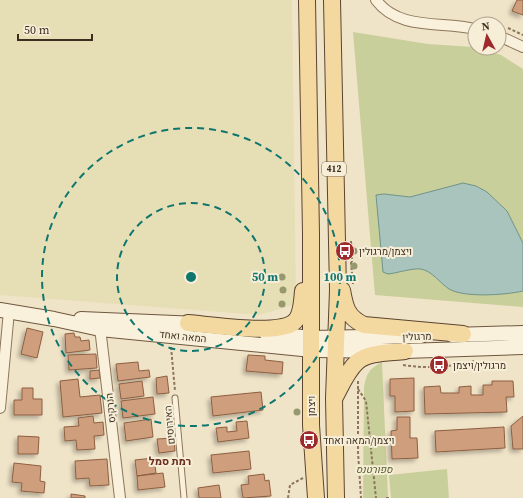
<svg xmlns="http://www.w3.org/2000/svg" width="523" height="498" font-family="'Source Serif 4',Heebo,serif">
<defs>
<filter id="shadow"><feDropShadow dx="-3" dy="3" stdDeviation="2" flood-color="#0004"/></filter>
</defs>
<rect width="100%" height="100%" fill="#f0e4c8"/>
<path fill="#e6deb5" d="M0,0H292L296,304L259,315L0,295Z"/>
<path fill="#c9cf9b" d="M353,32L428,44L473,47L501,55L523,69V307L375,295Z
M382,362L388,498H363L364,387C367,373 369,369 382,362Z
M447,469L449,498H391L389,475Z"/>
<path fill="#a9c4bc" stroke="#6f938a" d="M463,183L476,186L487,192L507,211L523,243V291C505,295 465,298 449,289C440,283 432,271 421,269C411,268 398,273 388,274L383,272L376,195L384,194L410,197Z"/>
<path fill="#cf9f7d" stroke="#8d5f41" filter="url(#shadow)" d="M517,0H523V15L512,11Z
M27,328L43,332L37,358L21,354Z
M74,333L75,337H80L81,341L89,340L90,350L66,353L65,334Z
M96,354L97,368L69,370L68,355Z
M248,355L265,356V360L283,362L282,374L246,371Z
M138,362L139,371L149,370L150,377L118,381L116,364Z
M99,370L100,378L90,379V371Z
M167,376L169,393L157,394L156,378Z
M414,378V411L395,412V396H390V379Z
M78,379L80,397L100,395L102,413L63,417L60,381Z
M142,381L144,396L121,399L119,384Z
M492,381H513L514,397H506L507,412L425,414L424,387L440,386L441,393H459V387L471,386V395H483V385H492Z
M22,388H33V399H42V415H14V400H22Z
M261,392L263,410L213,416L211,397Z
M153,397L155,414L123,418L121,401Z
M93,416L94,423L103,422L104,435L94,436L95,449L77,450L76,440L65,441L64,427L79,426L78,418Z
M523,416V449H513L511,426Z
M397,417H410V438H417L418,458L392,459L391,431L397,430Z
M151,419L153,437L126,441L124,423Z
M247,421L249,438L218,442L216,428L227,427V432L237,431L236,422Z
M504,427L505,448L436,452L435,431Z
M18,436L39,437L38,454H18Z
M174,438L175,451L159,453L157,439Z
M249,451L251,469L213,473L211,455Z
M154,458L156,473L137,476L135,460Z
M107,459L109,485L90,486L89,478L76,479L75,461Z
M14,463L41,466L40,481L45,482L44,493L21,491L22,483L12,482Z
M163,473L165,487L138,490L137,476Z
M264,474L265,481L269,480L271,496L243,498L241,485L249,484L248,476Z
M219,485L221,498H199L198,488Z
M71,494L85,496V498H71Z"/>
<g fill="none" stroke-linecap="round" stroke-linejoin="round">
<defs>
<path id="lane" d="M175,398L184,498"/>
<path id="street" d="M376,0C399,31 442,21 475,29
M499,36L523,47
M98,324L101,336L120,498
M0,408L9,311"/>
<path id="secondary" d="M0,310L54,319L100,329L312,350L405,351L523,347
M81,319L198,324
M266,333L311,338L421,336
M452,335L523,333"/>
<path id="primary" d="M307,0L311,234V425L316,498
M332,0L338,290L334,398L336,498
M342,290C345,307 347,317 364,325L463,334
M188,323C212,325 275,335 293,323C302,317 302,301 303,291
M335,397C341,386 347,371 357,362C368,352 390,353 405,351"/>
</defs>
<use href="#lane" stroke="#8d765c" stroke-width="7"/>
<use href="#street" stroke="#8d765c" stroke-width="12"/>
<use href="#secondary" stroke="#6f573f" stroke-width="16"/>
<use href="#primary" stroke="#5b4430" stroke-width="18"/>
<path stroke="#8d765c" stroke-width="2" stroke-dasharray="3 2" stroke-linecap="butt" d="M483,23L490,24
M508,28L523,35
M351,241L352,262
M351,262L353,284
M171,347L175,391
M403,365C428,369 450,367 474,361
M358,381V452L361,498
M358,389L366,401L376,498
M288,498L290,485L303,478
M386,498H389"/>
<use href="#lane" stroke="#faf1dc" stroke-width="5"/>
<use href="#street" stroke="#faf1dc" stroke-width="10"/>
<use href="#secondary" stroke="#faf1dc" stroke-width="14"/>
<use href="#primary" stroke="#f3d9a0" stroke-width="16"/>
</g>
<g fill="#96986f">
<circle cx="354" cy="251" r="3.5"/>
<circle cx="354" cy="266" r="3.5"/>
<circle cx="282" cy="277" r="3.5"/>
<circle cx="283" cy="290" r="3.5"/>
<circle cx="282" cy="304" r="3.5"/>
<circle cx="297" cy="412" r="3.5"/>
</g>
<g fill="none" stroke="#0f766e" stroke-width="2" stroke-dasharray="7 5">
<circle cx="191" cy="277" r="74"/>
<circle cx="191" cy="277" r="149"/>
</g>
<defs>
<symbol id="bus-disc" viewBox="-11 -11 22 22"><circle r="9.5" fill="#9e2a2b" stroke="#f7eed8"/><path d="M-5-6H5V4H4V6H2V4H-2V6H-4V4H-5ZM-3.5-4V0h7V-4ZM-3.5 1.2v1.5H-2V1.2ZM2 1.2v1.5H3.5V1.2Z" fill="#fff"/></symbol>
</defs>
<g fill-rule="evenodd">
<use href="#bus-disc" x="334" y="240" width="22" height="22"/>
<use href="#bus-disc" x="428" y="354" width="22" height="22"/>
<use href="#bus-disc" x="298" y="429" width="22" height="22"/>
</g>
<g text-anchor="middle" stroke-width="4" stroke-linejoin="round" paint-order="stroke">
<rect fill="#f7eed8" stroke="#756857" stroke-width="1" x="322" y="162" width="24" height="14" rx="3"/>
<g font-size="9" font-weight="bold" fill="#3d2e20">
<text x="334" y="172">412</text>
</g>
<g font-size="10" fill="#3d2e20" stroke="#f7eed8" text-anchor="start">
<text x="359" y="255">ויצמן/מרגולין</text>
<text x="453" y="369">מרגולין/ויצמן</text>
<text x="323" y="444">ויצמן/המאה ואחד</text>
</g>
<g font-size="10" fill="#3d2e20" stroke="#f7eed8">
<text transform="translate(183 336) rotate(6)" y="4">המאה ואחד</text>
<text transform="translate(417 336) rotate(-2)" y="4">מרגולין</text>
<text transform="translate(311 406) rotate(-90)" y="4">ויצמן</text>
<text transform="translate(110 408) rotate(-96)" y="4">הנרקיס</text>
<text transform="translate(169 425) rotate(-95)" y="4">האירוסים</text>
</g>
<g font-size="10" font-style="italic" fill="#4d5a26" stroke="#f7eed8">
<text x="374" y="473">ספורטנס</text>
</g>
<g font-size="11" font-weight="bold" fill="#6b2e1e" stroke="#f7eed8">
<text x="170" y="465">רמת סמל</text>
</g>
</g>
<circle cx="191" cy="277" r="6" fill="#0f766e" stroke="#f7eed8" stroke-width="2"/>
<g font-size="12" text-anchor="middle" font-weight="bold" fill="#0f766e" stroke="#f7eed8" stroke-width="4" stroke-linejoin="round" paint-order="stroke">
<text x="265" y="281">50 m</text>
<text x="340" y="281">100 m</text>
</g>
<g transform="translate(487 36) rotate(352)"><circle r="19" fill="#f7eed8" stroke="#ada18e"/>
<path d="M0-3L7 15L0 10L-7 15Z" fill="#9e2a2b"/>
<text y="-6" font-size="11" font-weight="bold" text-anchor="middle" fill="#3d2e20">N</text>
</g>
<path d="M18 34v6h74v-6" fill="none" stroke="#3d2e20" stroke-width="2"/>
<text x="24" y="34" font-size="12" fill="#3d2e20" stroke="#f7eed8" stroke-width="3" paint-order="stroke">50 m</text>
</svg>
